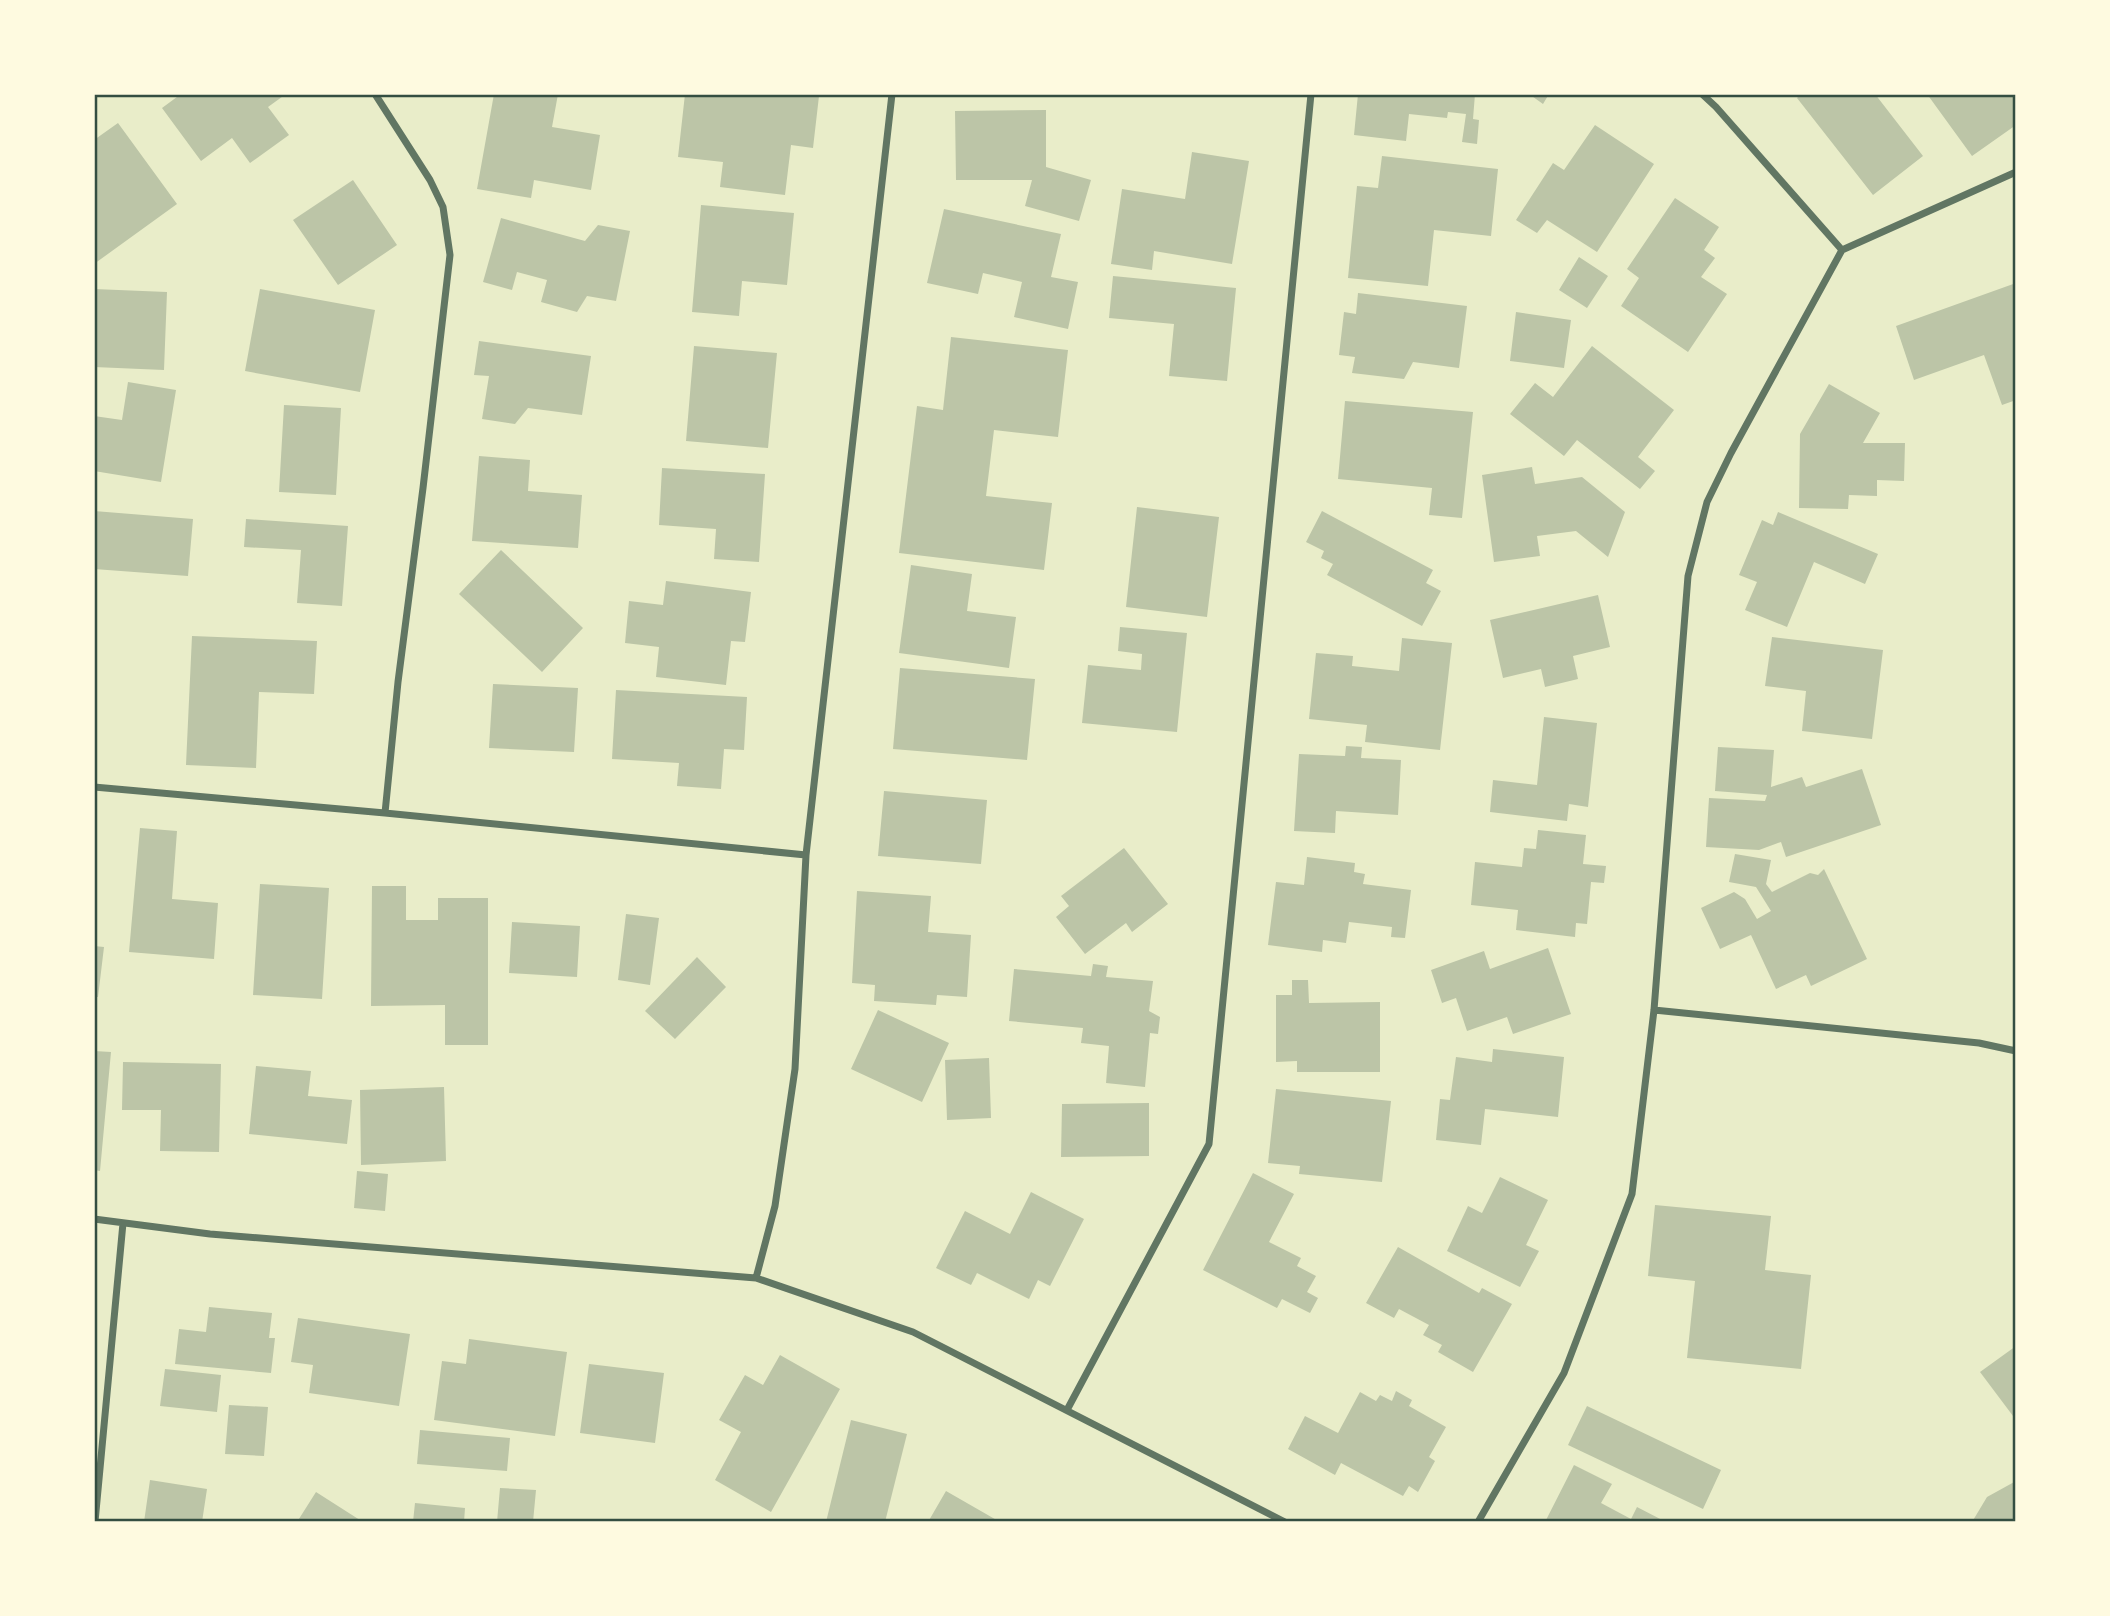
<svg xmlns="http://www.w3.org/2000/svg" width="2110" height="1616" font-family="'Space Grotesk',sans-serif">
<rect width="100%" height="100%" fill="#e9edc9"/>
<path fill="#bcc5a7" d="M181,94H286L268,107L289,135L250,163L232,138L201,161L162,108Z
M494,94H558L552,127L600,135L591,190L534,180L531,198L477,189Z
M685,94L819,96L813,148L791,145L785,195L720,187L723,162L678,157Z
M1358,94H1475L1473,119L1479,120L1477,144L1462,142L1466,114L1448,112L1447,118L1409,114L1406,141L1354,135Z
M1529,94H1549L1543,104Z
M1801,94H1875L1923,156L1873,195L1797,98Z
M1927,94H2016V125L1972,156Z
M1046,110V167L1091,180L1079,221L1025,206L1032,180H956L955,111Z
M118,123L177,204L94,264V140Z
M1595,125L1654,164L1597,252L1547,220L1537,233L1516,220L1553,163L1564,170Z
M1192,152L1249,161L1232,264L1154,251L1152,270L1111,264L1122,189L1185,199Z
M1382,156L1498,169L1491,236L1434,230L1428,286L1348,278L1357,186L1378,188Z
M353,180L397,245L338,285L293,220Z
M1675,198L1719,227L1704,250L1715,258L1701,277L1727,294L1688,352L1621,306L1639,278L1627,269Z
M701,205L794,213L787,285L742,281L739,316L692,312Z
M944,209L1061,234L1051,277L1078,282L1068,329L1014,317L1022,282L983,273L978,294L927,283Z
M501,218L585,241L598,225L630,231L616,301L587,296L577,312L541,302L547,280L517,272L512,290L483,282Z
M1579,257L1608,276L1587,308L1559,290Z
M1113,276L1236,288L1227,381L1169,376L1174,324L1109,318Z
M2016,283V400L2002,405L1984,355L1914,380L1896,326Z
M94,289L167,292L164,370L94,367Z
M260,289L375,310L360,392L245,371Z
M1358,293L1467,306L1459,368L1413,362L1404,379L1352,373L1355,357L1339,355L1344,312L1356,314Z
M1516,312L1571,320L1564,368L1510,361Z
M951,337L1068,350L1058,437L994,430L986,496L1052,503L1044,570L899,553L917,406L943,410Z
M479,341L591,356L582,415L528,408L515,424L482,419L489,376L474,375Z
M694,346L777,353L768,448L686,441Z
M1592,346L1674,410L1638,457L1655,471L1640,489L1577,440L1564,456L1510,414L1535,383L1553,397Z
M128,382L176,390L161,482L94,471V416L122,420Z
M1829,384L1880,413L1863,443H1905L1904,481L1877,480V496L1849,495L1848,509L1799,508L1800,434Z
M1345,401L1473,412L1462,518L1429,515L1432,488L1338,479Z
M284,405L341,408L336,495L279,492Z
M479,456L530,460L528,491L582,495L578,548L472,541Z
M1532,467L1535,484L1582,477L1625,512L1608,557L1576,531L1537,536L1540,556L1494,562L1482,475Z
M662,468L765,474L759,562L714,559L716,529L659,525Z
M1137,507L1219,517L1207,617L1126,607Z
M94,511L193,519L188,576L94,569Z
M1322,511L1433,570L1426,583L1441,591L1422,626L1327,575L1333,564L1321,558L1324,551L1306,542Z
M1778,512L1878,554L1865,584L1814,562L1787,627L1745,610L1757,582L1739,575L1762,520L1773,525Z
M246,519L348,526L342,606L297,603L301,550L244,547Z
M501,550L583,628L542,672L459,594Z
M911,565L972,574L967,611L1016,617L1009,668L899,653Z
M666,581L751,592L745,642L731,641L726,685L656,677L659,647L625,643L629,601L663,605Z
M1598,595L1610,647L1573,656L1578,679L1545,687L1541,669L1503,678L1490,620Z
M1120,627L1187,633L1177,732L1082,723L1088,665L1141,670L1142,654L1118,651Z
M192,636L317,641L314,694L259,692L256,768L186,765Z
M1772,637L1883,650L1872,739L1802,731L1806,691L1765,686Z
M1402,638L1452,643L1440,750L1365,742L1367,725L1309,719L1316,653L1353,656L1352,666L1399,671Z
M900,668L1035,679L1027,760L893,749Z
M493,684L578,688L574,752L489,748Z
M616,690L747,697L744,750L724,749L721,789L677,786L679,763L612,759Z
M1544,717L1597,723L1588,807L1569,804L1567,821L1490,812L1493,780L1537,785Z
M1346,746L1362,747L1361,758L1401,760L1398,815L1336,811L1335,833L1294,831L1299,754L1345,756Z
M1718,747L1774,750L1771,787L1802,777L1806,787L1862,769L1881,825L1786,857L1781,842L1759,850L1706,847L1709,798L1765,801L1767,795L1715,791Z
M884,791L987,800L981,864L878,856Z
M140,828L177,831L172,899L218,903L214,959L129,952Z
M1538,830L1586,835L1583,864L1606,866L1604,883L1591,882L1587,924L1576,923L1575,937L1516,930L1518,910L1471,905L1475,862L1522,867L1524,848L1536,849Z
M1124,848L1168,904L1132,932L1126,923L1085,954L1056,917L1069,906L1061,896Z
M1735,854L1771,860L1766,884L1772,892L1810,873L1818,875L1824,869L1867,959L1811,986L1806,975L1776,989L1751,935L1720,949L1701,908L1734,892L1745,899L1757,919L1771,911L1756,887L1729,882Z
M1307,857L1355,863L1354,872L1365,874L1363,884L1411,890L1405,938L1391,937L1392,927L1349,922L1346,943L1323,940L1322,952L1268,945L1276,882L1304,885Z
M260,884L329,888L322,999L253,995Z
M372,886H406V920H438V898H488V1045H445V1005L371,1006Z
M857,891L931,896L928,932L971,935L967,997L937,995L936,1005L874,1001L875,985L852,983Z
M626,914L659,918L650,985L618,980Z
M512,922L580,926L577,977L509,973Z
M94,946L104,947L98,997H94Z
M1548,948L1571,1014L1513,1034L1507,1017L1467,1031L1456,998L1442,1003L1431,970L1484,951L1490,969Z
M697,957L726,987L675,1039L645,1011Z
M1093,964L1108,966L1106,977L1153,981L1149,1011L1160,1017L1158,1034L1150,1033L1145,1087L1106,1083L1109,1046L1081,1043L1083,1028L1009,1021L1014,969L1091,976Z
M1292,980H1308L1309,1003L1380,1002V1072H1297V1061L1276,1062V995H1292Z
M878,1010L949,1043L922,1102L851,1069Z
M1493,1049L1564,1057L1558,1117L1485,1109L1481,1145L1436,1140L1440,1099L1450,1100L1456,1057L1492,1062Z
M94,1051L111,1052L100,1171L94,1170Z
M989,1058L991,1118L947,1120L945,1060Z
M123,1062L221,1064L219,1152L160,1151L161,1110H122Z
M256,1066L311,1071L308,1096L352,1100L347,1144L249,1134Z
M444,1087L446,1161L361,1165L360,1090Z
M1276,1089L1391,1101L1382,1182L1299,1174L1300,1166L1268,1163Z
M1149,1103V1156L1061,1157L1062,1104Z
M357,1171L388,1174L385,1211L354,1208Z
M1253,1173L1294,1194L1269,1242L1301,1258L1297,1266L1316,1276L1307,1292L1318,1298L1310,1313L1282,1299L1277,1308L1203,1270Z
M1500,1177L1548,1200L1526,1245L1539,1251L1520,1287L1447,1251L1468,1206L1482,1213Z
M1031,1192L1084,1219L1050,1286L1038,1280L1029,1299L977,1273L971,1285L936,1268L965,1211L1010,1234Z
M1655,1205L1771,1216L1765,1270L1811,1275L1801,1369L1687,1358L1695,1281L1648,1276Z
M1398,1247L1479,1293L1482,1288L1512,1304L1473,1372L1438,1352L1442,1345L1423,1335L1429,1325L1399,1309L1394,1318L1366,1303Z
M209,1307L272,1313L269,1338H275L271,1373L175,1364L179,1329L206,1332Z
M298,1318L410,1334L399,1406L309,1393L313,1365L291,1362Z
M469,1339L567,1352L555,1436L434,1420L442,1361L466,1364Z
M2016,1346V1420L1980,1372Z
M780,1355L840,1389L771,1512L715,1480L741,1432L719,1420L745,1375L763,1385Z
M589,1364L664,1373L655,1443L580,1433Z
M165,1369L221,1375L217,1412L160,1406Z
M1396,1391L1412,1400L1409,1406L1446,1427L1429,1457L1435,1461L1418,1492L1409,1486L1403,1496L1341,1463L1335,1475L1288,1449L1305,1416L1338,1433L1360,1392L1376,1401L1380,1395L1392,1401Z
M229,1405L268,1407L264,1456L225,1454Z
M1587,1406L1721,1470L1703,1509L1568,1445Z
M851,1420L907,1434L885,1522H826Z
M420,1430L510,1438L507,1471L417,1464Z
M1574,1465L1612,1484L1601,1503L1631,1519L1637,1507L1666,1522H1545Z
M150,1480L207,1489L202,1522H144Z
M2016,1481V1522H1972L1987,1497Z
M500,1488L536,1490L533,1522H497Z
M946,1491L1000,1522H928Z
M316,1492L363,1522H297Z
M415,1503L465,1508L464,1522H413Z"/>
<g fill="none" stroke-linecap="round" stroke-linejoin="round">
<path stroke="#617663" stroke-width="7" d="M375,94L430,180L443,207L450,255L423,488L398,682L385,813
M1702,94L1716,107L1842,250
M94,787L385,813L806,855
M1654,1010L1979,1043L2016,1051
M94,1219L210,1234L756,1278L913,1332L1285,1522
M756,1278L775,1206L795,1069L806,855L892,94
M1067,1410L1209,1144L1311,94
M95,1522L123,1223
M1478,1522L1564,1373L1632,1194L1654,1010L1688,576L1707,502L1731,453L1842,250L2016,172"/>
</g>
<rect width="2110" height="1616" fill="none" stroke="#fefae0" stroke-width="192"/>
<rect x="96" y="96" width="1918" height="1424" fill="none" stroke="#344e41" stroke-width="2.5"/>
</svg>
